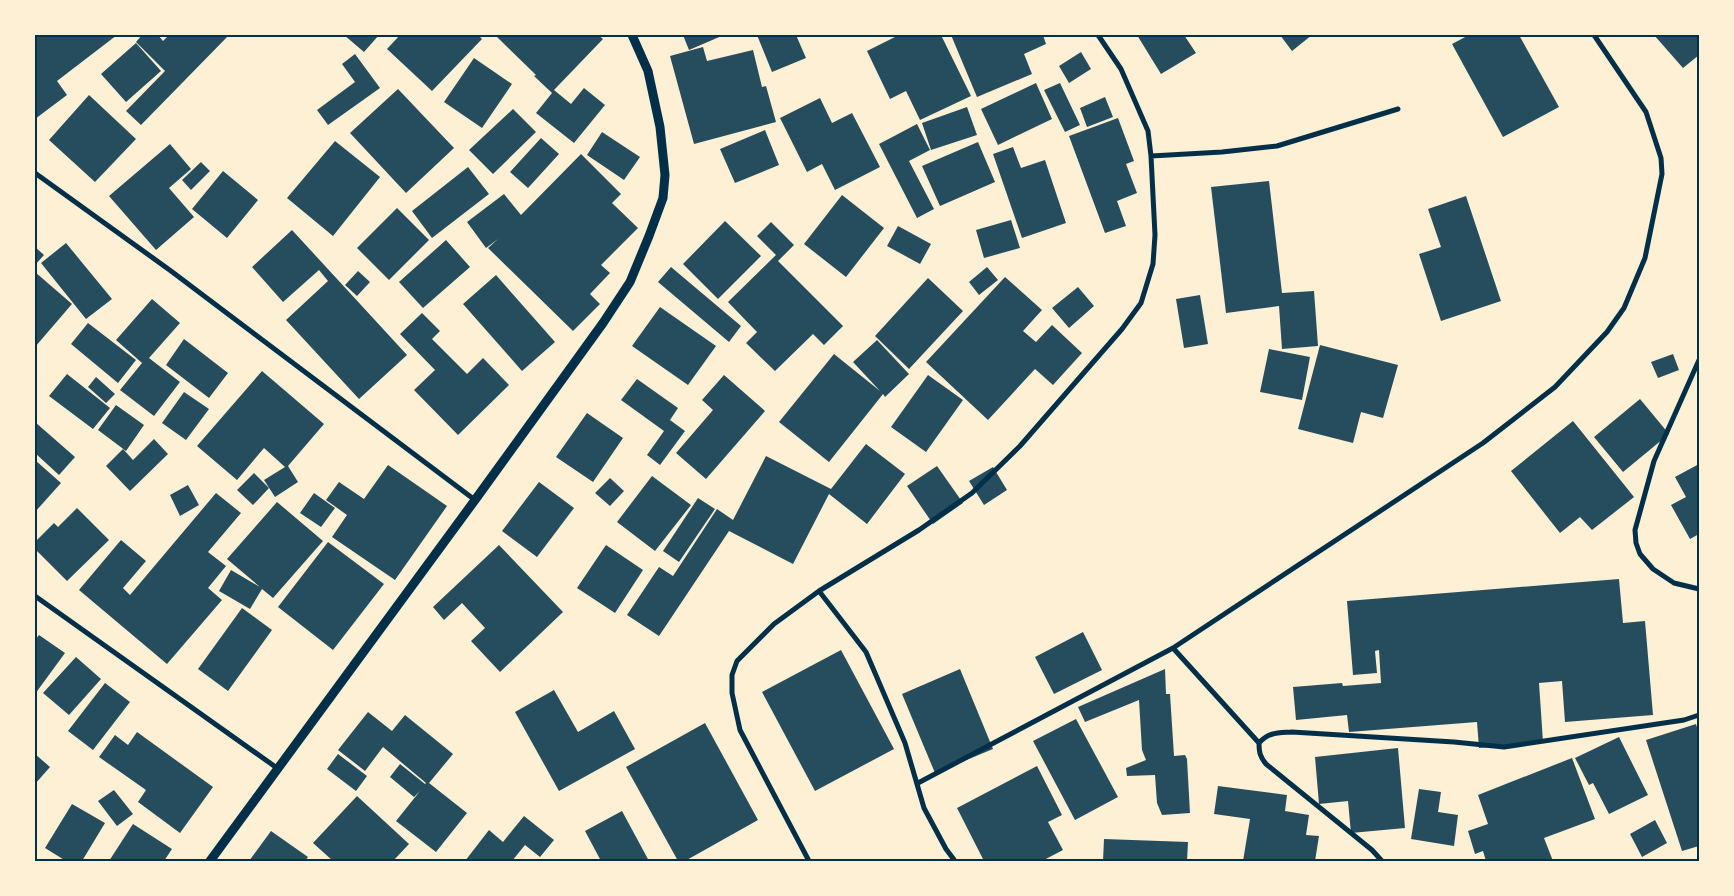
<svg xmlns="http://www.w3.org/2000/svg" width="1734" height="896" font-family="Jost,sans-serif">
<rect width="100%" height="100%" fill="#fdf0d5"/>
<path fill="#264d5e" d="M38,35H117L57,81L67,95L35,119V37Z
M142,35H158L163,41L169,35H229L141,125L126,111L165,71L136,42Z
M344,35H379L364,52Z
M400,35H434L435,36L436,35H478L482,39L432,91L387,49Z
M495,35H598L603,39L554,90L571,104L584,88L605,105L574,143L536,113L552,93L534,76L536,75Z
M683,35H724L689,50Z
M757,35H796L806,58L772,72Z
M899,35H941L971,96L920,120L906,91L890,99L867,51Z
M951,35H1043L1046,44L1024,54L1032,74L977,97Z
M1137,35H1184L1196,53L1161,74Z
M1280,35H1312L1292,51Z
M1469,35H1519L1559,107L1503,137L1452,44Z
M1654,35H1699V55L1683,68Z
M136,43L161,71L126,102L101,74Z
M703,47L707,61L753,50L762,87L766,86L776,122L694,144L670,56Z
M1081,52L1091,69L1069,83L1059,66Z
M355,54L380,88L328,125L317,110L355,82L342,64Z
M474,58L512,84L482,128L444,102Z
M1036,83L1052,119L998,145L981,109Z
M1060,83L1080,125L1065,132L1044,90Z
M398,89L454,148L406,193L350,133Z
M89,95L136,139L95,182L49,140Z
M1105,97L1113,117L1087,127L1080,108Z
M820,98L832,123L852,113L880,167L835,190L822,164L807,172L780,118Z
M967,107L977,135L931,150L922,123Z
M513,109L536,132L493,174L469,150Z
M1118,118L1134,161L1126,164L1137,193L1117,201L1126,226L1105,233L1069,136Z
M917,124L930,150L909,161L934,209L917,218L879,144Z
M765,130L779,165L735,183L720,149Z
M602,132L640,157L624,180L587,155Z
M541,138L559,154L528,188L510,172Z
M335,141L380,177L333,236L287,198Z
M978,142L995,182L940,206L922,166Z
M170,144L191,169L169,188L194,217L156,250L109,196Z
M1013,147L1021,168L1045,160L1066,223L1022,238L993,154Z
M581,154L621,194L612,203L638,228L601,265L610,273L590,294L600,304L573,331L488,248L498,239L486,248L467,222L504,194L521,215Z
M201,162L210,171L191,190L182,180Z
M468,167L489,194L432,238L412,211Z
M223,171L258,200L227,238L192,209Z
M1269,181L1282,293L1314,291L1318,346L1282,349L1279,306L1226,313L1211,187Z
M842,195L884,228L846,277L804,244Z
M1466,196L1501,301L1441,321L1419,254L1441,247L1428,209Z
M397,208L429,240L389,280L357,248Z
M1011,220L1020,248L984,258L976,230Z
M725,221L761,256L718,299L683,264Z
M771,222L794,245L778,261L843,326L824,345L813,334L775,371L746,343L757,332L728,302L776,255L757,236Z
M898,226L931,244L920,264L887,246Z
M292,230L407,355L359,399L286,320L328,281L319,270L283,302L252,267Z
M446,240L470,267L423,308L399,282Z
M66,243L112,299L86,319L41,263Z
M35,247L44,255L35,265Z
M671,267L741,326L729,342L658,282Z
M987,267L998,280L979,295L969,282Z
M358,271L370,282L357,296L345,285Z
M35,272L72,304L35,347Z
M496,275L555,342L522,371L463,304Z
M1005,277L1042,310L1023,331L1036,342L1052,325L1082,353L1053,385L1035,369L988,420L926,362Z
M928,278L963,311L909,369L875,336Z
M1078,287L1094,306L1069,328L1052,308Z
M1200,295L1208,344L1184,348L1176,299Z
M152,299L180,323L149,358L180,382L154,416L120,390L142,363L116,340Z
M660,307L716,346L688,385L632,346Z
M422,313L440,331L432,339L467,374L483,358L509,385L458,435L414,390L435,370L400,334Z
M88,323L136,360L118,383L71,344Z
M184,339L228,373L209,398L166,365Z
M877,340L909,374L885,397L883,394L829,462L779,422L834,354L880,391L853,362Z
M1320,345L1398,365L1383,418L1361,412L1353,443L1298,429Z
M1269,349L1310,357L1302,400L1260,392Z
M1673,354L1679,370L1658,378L1651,362Z
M262,371L324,424L288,466L298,482L275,497L264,480L285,467L264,448L237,480L197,446Z
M67,374L110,408L93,429L49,396Z
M724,375L765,411L706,479L676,453L713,410L702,400Z
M928,375L963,400L926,452L891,427Z
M96,377L115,394L106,403L88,387Z
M637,379L678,408L670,420L685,431L660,465L647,455L664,431L621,400Z
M184,392L209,409L186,440L162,423Z
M1640,399L1669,434L1623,472L1594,437Z
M116,405L144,425L126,451L98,430Z
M587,413L623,438L593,482L556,457Z
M1573,421L1634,497L1592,530L1580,517L1560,533L1511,471Z
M35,422L75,457L59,475L35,453Z
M154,439L168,454L130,491L106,466L123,449L133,460Z
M866,444L905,474L867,524L829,494L793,564L729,531L659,636L627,615L659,567L673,576L717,509L733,520L766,456L831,489Z
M35,460L61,483L35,512Z
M1699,464V534L1690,539L1671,505L1686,497L1675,477Z
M388,465L447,506L395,580L332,537L347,515L326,500L339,482L364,499Z
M937,466L963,503L933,524L907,486Z
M993,467L1007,490L984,505L969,481Z
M254,473L269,488L253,505L237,490Z
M652,476L691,505L655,551L617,522Z
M610,478L624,491L610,506L595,493Z
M539,482L574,508L537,557L502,531Z
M188,485L199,505L180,516L170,495Z
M216,493L241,513L208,552L226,566L208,588L222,600L167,664L79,590L121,540L146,561L123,588L130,595Z
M314,493L335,508L321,527L300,513Z
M698,498L715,509L679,562L663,551Z
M277,502L323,541L273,598L262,589L250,609L219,591L231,570L260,587L227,559Z
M77,508L109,540L67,581L35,549V542L54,523L58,527Z
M328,542L384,584L333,650L278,607Z
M499,545L563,612L500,672L471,641L485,628L462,603L444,620L433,607Z
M606,545L643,570L615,613L577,588Z
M1619,579L1623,623L1645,621L1653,715L1565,722L1562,681L1539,683L1543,742L1479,748L1477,722L1349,732L1347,715L1296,720L1293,687L1342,683L1343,686L1381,683L1379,650L1375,651L1377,673L1353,675L1347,601Z
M242,608L272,630L228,691L198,669Z
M1083,632L1102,670L1054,694L1035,657Z
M39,635L65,653L35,694V640Z
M841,650L894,749L815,791L762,692Z
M76,657L101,679L69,715L43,693Z
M960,669L993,749L935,773L902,694Z
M1165,669L1166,694H1170L1174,756L1185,755L1187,759L1190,813L1162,815L1157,803L1155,775L1127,776L1126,768L1146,760L1142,750L1139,700L1085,722L1078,707Z
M105,683L130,702L93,750L68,731Z
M554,690L578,732L614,711L635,749L559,791L515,712Z
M368,712L392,731L405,715L453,754L429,783L467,813L436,852L396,821L420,791L414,797L390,777L400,764L425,784L426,783L383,747L365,771L338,750Z
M1076,719L1118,797L1075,820L1033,741Z
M705,723L758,820L685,861H678L626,767Z
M1696,724L1699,734V846L1682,851L1646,740Z
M137,732L213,787L180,833L138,802L146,790L99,757L115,735L128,745Z
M1619,737L1648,795L1609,814L1593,783L1589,785L1575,758Z
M1398,748L1405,828L1351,833L1348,801L1319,804L1315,757Z
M35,754L50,767L35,784Z
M338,754L367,776L356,791L327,769Z
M1572,758L1595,819L1544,838L1553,861H1486L1483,851L1475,854L1468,831L1488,824L1478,795Z
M1037,766L1062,815L1048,822L1063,850L1042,861H984L957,808Z
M1218,786L1287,795L1285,811L1309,815L1306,835L1319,836L1315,861H1243L1250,819L1214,814Z
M1419,789L1441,792L1438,812L1458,815L1454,846L1411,839Z
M114,790L133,814L117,826L98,801Z
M357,796L409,844L393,861H333L313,843Z
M72,804L105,823L82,861H66L45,848Z
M622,811L649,861H601L585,831Z
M524,816L554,840L540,857L525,845L512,861H465L489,830L503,842Z
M1655,820L1667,843L1642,857L1630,834Z
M133,824L172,849L164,861H109Z
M271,831L308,857L305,861H249Z
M1104,839L1188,842L1187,861H1103Z"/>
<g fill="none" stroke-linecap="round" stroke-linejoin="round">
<path stroke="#003049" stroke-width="5" d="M1151,156L1222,152L1277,146L1398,109
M35,173L171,271L475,500
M1699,360L1654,461L1635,530L1636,543L1640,554L1653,569L1674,583L1699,589
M819,591L866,652L905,743L924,808L946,849L955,861
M35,596L277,768
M1173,648L1259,743
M918,783L1173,648L1483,443L1555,387L1607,332L1624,308L1645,258L1662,174L1661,158L1646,112L1594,35
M809,861L740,730L732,693V675L737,661L774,624L819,591L919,530L972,493L1020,446L1122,329L1141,303L1153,264L1155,235L1151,156L1148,131L1121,69L1098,35
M1382,861L1372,850L1266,764C1260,757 1259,752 1259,743C1269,732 1277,733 1292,732L1454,742L1504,747L1684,720L1699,715"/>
<path stroke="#003049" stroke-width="9" d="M210,861L475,500L603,323L630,282L649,236L663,198L665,175L660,127L648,71L632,35"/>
</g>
<rect width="1734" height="896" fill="none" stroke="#fdf0d5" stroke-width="72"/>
<rect x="36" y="36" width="1662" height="824" fill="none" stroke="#003049" stroke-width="2"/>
</svg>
